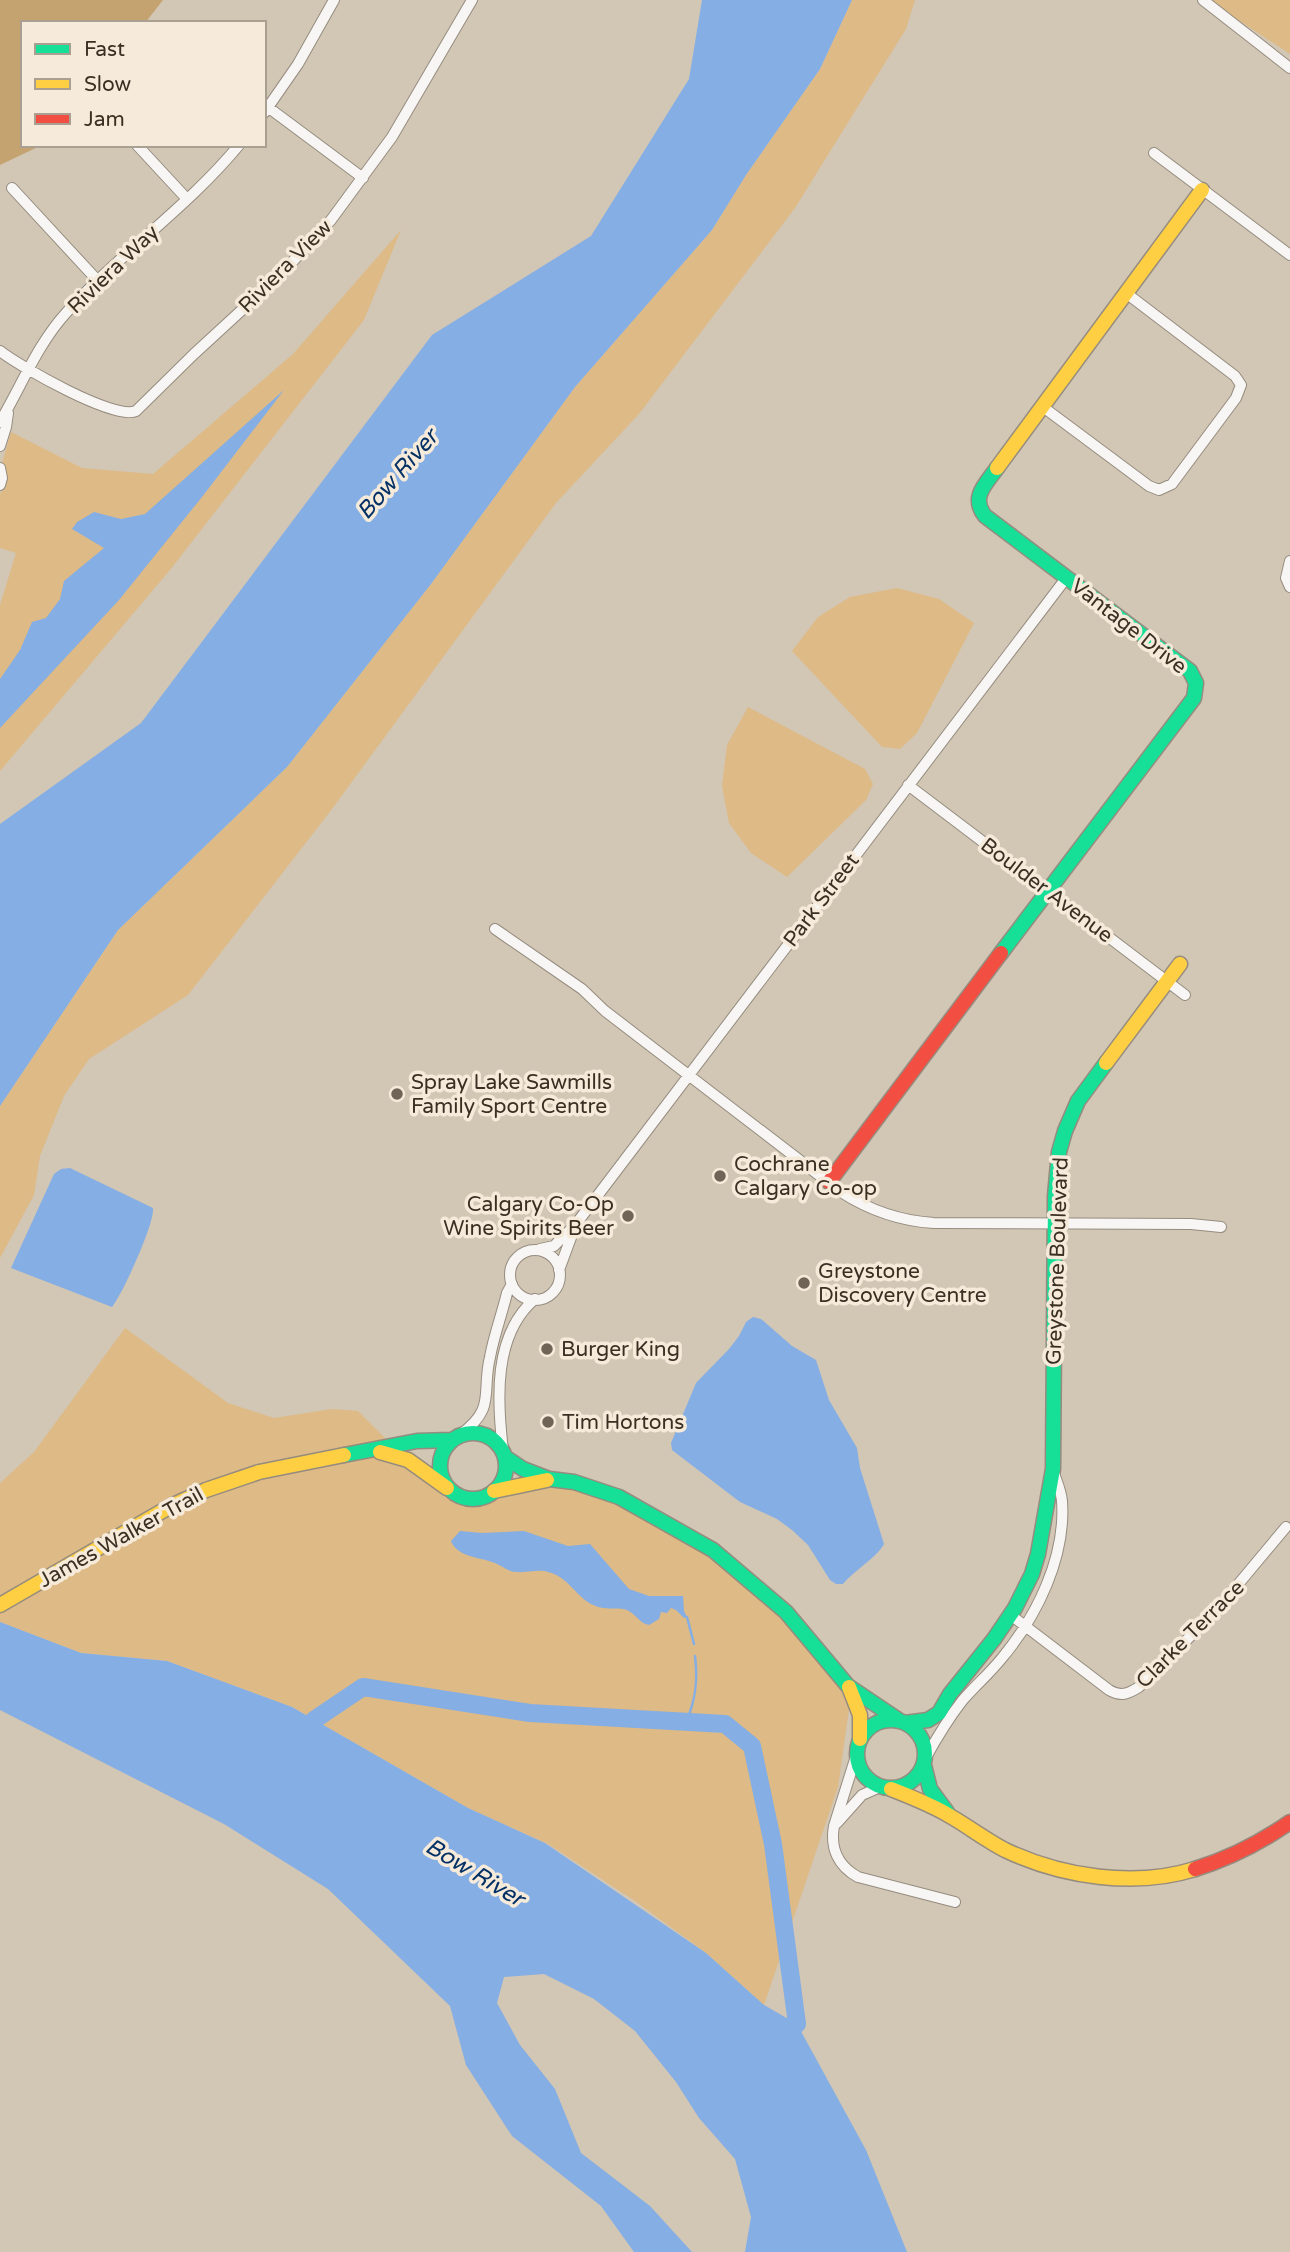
<svg xmlns="http://www.w3.org/2000/svg" width="1290" height="2252" font-family="'Varela Round',sans-serif">
<rect width="100%" height="100%" fill="#d2c6b5"/>
<path fill="#deba86" d="M852,0H915L906,29L795,208L639,414L556,503L332,809L188,995L89,1059L64,1096L40,1156L34,1195L0,1258V1106L118,930L287,767L431,584L575,387L712,230L746,175L820,69Z
M1208,0H1290V54Z
M401,230L364,320L170,570L0,771V605L16,553L0,548V494L5,486L2,463L11,432L82,468L153,474L293,354Z
M897,588L939,599L974,623L917,733L900,749L882,747L792,651L818,617L850,597Z
M748,707L865,769L873,784L866,800L787,877L751,853L729,823L722,786L727,745Z
M125,1328L228,1403L274,1418L332,1409L358,1411L444,1497L485,1504L549,1479L601,1490L740,1571L851,1695L838,1787L764,2005L706,1953L635,1901L548,1844L468,1808L292,1707L167,1661L81,1653L0,1622V1483L34,1452Z"/>
<path fill="#c4a370" d="M0,0H163L145,23H23V145H42L0,165Z"/>
<path fill="#84aee4" d="M702,0H852L820,69L746,175L712,230L575,387L431,584L287,767L118,930L0,1106V824L141,723L432,335L591,236L689,79Z
M284,390L202,497L119,600L0,728V679L20,650L32,622L46,618L60,599L64,581L104,548L72,529L77,522L94,512L121,519L145,514Z
M70,1168L153,1208C155,1223 122,1295 112,1307L11,1268L54,1174L61,1169Z
M753,1317L761,1319L792,1346L816,1360L829,1400L857,1448L860,1468L884,1544C877,1557 854,1571 843,1584H836L830,1580L808,1545L792,1530L777,1519L740,1502L672,1450L671,1443L696,1383L729,1349L739,1336L746,1322Z
M460,1531L482,1533L524,1531L568,1546L590,1544L629,1589L649,1596H683L684,1611L687,1617L684,1618L676,1610L671,1608L667,1613L661,1612L659,1619L649,1625C639,1623 636,1614 627,1610C616,1606 607,1612 591,1604C575,1595 567,1576 548,1572C537,1569 527,1573 517,1572C508,1572 504,1567 497,1564C483,1557 457,1558 451,1541Z
M0,1622L81,1653L167,1661L292,1707L468,1808L545,1843L706,1953L764,2005L797,2024L866,2150L907,2252H745L751,2217L735,2159L699,2118L676,2082L635,2031L594,1999L544,1974L504,1977L497,2003L520,2045L555,2089L581,2153L650,2206L692,2252H634L601,2206L512,2136L466,2065L450,2006L328,1889L224,1824L0,1710Z"/>
<g fill="none" stroke-linecap="round" stroke-linejoin="round">
<path stroke="#84aee4" stroke-width="2.5" d="M687,1617L694,1644
M686,1722C696,1700 698,1680 695,1656"/>
<path stroke="#84aee4" stroke-width="18" d="M314,1720L363,1687L530,1713L725,1724L752,1746L773,1844L797,2024"/>
<defs>
<path id="street" d="M1203,0L1290,68
M265,105L363,178
M264,113L298,64L334,0
M137,145L187,199
M1154,153L1290,255
M12,188L98,281
M0,351C19,366 115,421 136,411L194,354L281,274L331,220L392,137L472,0
M1043,407L1149,486L1159,490L1172,484L1236,398L1241,385L1235,376L1126,293
M0,422C22,385 37,345 66,313C120,253 188,207 239,145
M0,446L6,427L8,413
M0,468L2,478L0,485
M1290,561L1286,578L1290,587
M908,785L1185,995
M495,929L582,989L605,1011L841,1192C869,1210 900,1221 934,1223L1191,1224L1221,1227
M576,1224L1067,577
M540,1249L554,1246L576,1224L559,1270
M510 1275a25 25 0 1 1 50 0a25 25 0 1 1-50 0Z
M460,1435C497,1407 481,1394 490,1357C494,1335 502,1314 507,1293L512,1284
M503,1450C497,1401 493,1334 535,1299
M1012,1616L1109,1690C1121,1697 1128,1694 1139,1687L1215,1612L1286,1527
M857,1753L834,1826C830,1848 838,1866 858,1877L955,1902
M925,1759C936,1739 948,1719 962,1701C975,1686 990,1673 1002,1658C1037,1616 1066,1557 1062,1501C1061,1490 1056,1480 1053,1470
M837,1823L862,1795L880,1787"/>
<path id="fast" d="M997,468C986,484 970,497 985,516L1190,671L1196,683L1194,698L1001,953
M440 1466a33 33 0 1 1 66 0a33 33 0 1 1-66 0Z
M344,1455L417,1441L451,1440
M505,1457L523,1469L549,1479L574,1482L619,1497L713,1550L786,1612L848,1686L900,1721
M857 1754a34 34 0 1 1 68 0a34 34 0 1 1-68 0Z
M905,1723L928,1720L939,1713L950,1694L994,1639L1015,1608L1032,1574L1038,1554L1053,1469L1055,1196L1059,1152L1065,1131L1078,1101L1106,1063
M924,1765L930,1789L947,1812"/>
<path id="slow" d="M997,468L1202,190
M1106,1063L1180,964
M380,1452L408,1460L447,1488
M494,1491L547,1480
M0,1605L171,1506L206,1490L259,1472L344,1455
M849,1687L860,1715V1739
M891,1789C911,1797 932,1805 950,1816C969,1827 986,1840 1005,1850C1062,1877 1135,1888 1195,1869"/>
<path id="jam" d="M829,1182L1001,953
M1195,1869C1231,1858 1260,1843 1290,1822"/>
</defs>
<use href="#street" stroke="#958c7f" stroke-width="12"/>
<use href="#fast" stroke="#958c7f" stroke-width="17"/>
<use href="#slow" stroke="#958c7f" stroke-width="17"/>
<use href="#jam" stroke="#958c7f" stroke-width="17"/>
<use href="#street" stroke="#f8f6f4" stroke-width="10"/>
<use href="#fast" stroke="#16e098" stroke-width="14"/>
<use href="#slow" stroke="#ffcf43" stroke-width="14"/>
<use href="#jam" stroke="#f24e42" stroke-width="14"/>
</g>
<g fill="#6f6456" stroke="#f6eada" stroke-width="2.5">
<circle cx="397" cy="1094" r="7"/>
<circle cx="720" cy="1176" r="7"/>
<circle cx="628" cy="1216" r="7"/>
<circle cx="804" cy="1283" r="7"/>
<circle cx="547" cy="1349" r="7"/>
<circle cx="548" cy="1422" r="7"/>
</g>
<g text-anchor="middle" stroke-width="7" stroke-linejoin="round" paint-order="stroke">
<g font-size="21" fill="#393023" stroke="#f6eada">
<text transform="translate(285 266) rotate(-45)" y="7">Riviera View</text>
<text transform="translate(113 269) rotate(-44)" y="7">Riviera Way</text>
<text transform="translate(1129 626) rotate(38)" y="7">Vantage Drive</text>
<text transform="translate(1047 890) rotate(37)" y="7">Boulder Avenue</text>
<text transform="translate(821 900) rotate(-53)" y="7">Park Street</text>
<text transform="translate(1057 1261) rotate(-88)" y="7">Greystone Boulevard</text>
<text transform="translate(121 1537) rotate(-29)" y="7">James Walker Trail</text>
<text transform="translate(1190 1634) rotate(-45)" y="7">Clarke Terrace</text>
</g>
<g font-size="21" fill="#393023" stroke="#f6eada" text-anchor="start">
<text x="411" y="1089">Spray Lake Sawmills<tspan x="411" dy="24">Family Sport Centre</tspan></text>
<text x="734" y="1171">Cochrane<tspan x="734" dy="24">Calgary Co-op</tspan></text>
<text x="614" y="1211" text-anchor="end">Calgary Co-Op<tspan x="614" dy="24">Wine Spirits Beer</tspan></text>
<text x="818" y="1278">Greystone<tspan x="818" dy="24">Discovery Centre</tspan></text>
<text x="561" y="1356">Burger King</text>
<text x="562" y="1429">Tim Hortons</text>
</g>
<g font-size="23" font-style="italic" fill="#043165" stroke="#f6eada">
<text transform="translate(397 474) rotate(-49)" y="8">Bow River</text>
<text transform="translate(475 1872) rotate(31)" y="8">Bow River</text>
</g>
</g>
<rect x="21" y="21" width="245" height="126" fill="#f6eada" stroke="#aaa091" stroke-width="2"/>
<rect x="35" y="44" width="35" height="10" fill="#16e098" stroke="#aaa091" stroke-width="2"/>
<text x="84" y="56" font-size="21" fill="#393023">Fast</text>
<rect x="35" y="79" width="35" height="10" fill="#ffcf43" stroke="#aaa091" stroke-width="2"/>
<text x="84" y="91" font-size="21" fill="#393023">Slow</text>
<rect x="35" y="114" width="35" height="10" fill="#f24e42" stroke="#aaa091" stroke-width="2"/>
<text x="84" y="126" font-size="21" fill="#393023">Jam</text>
</svg>
